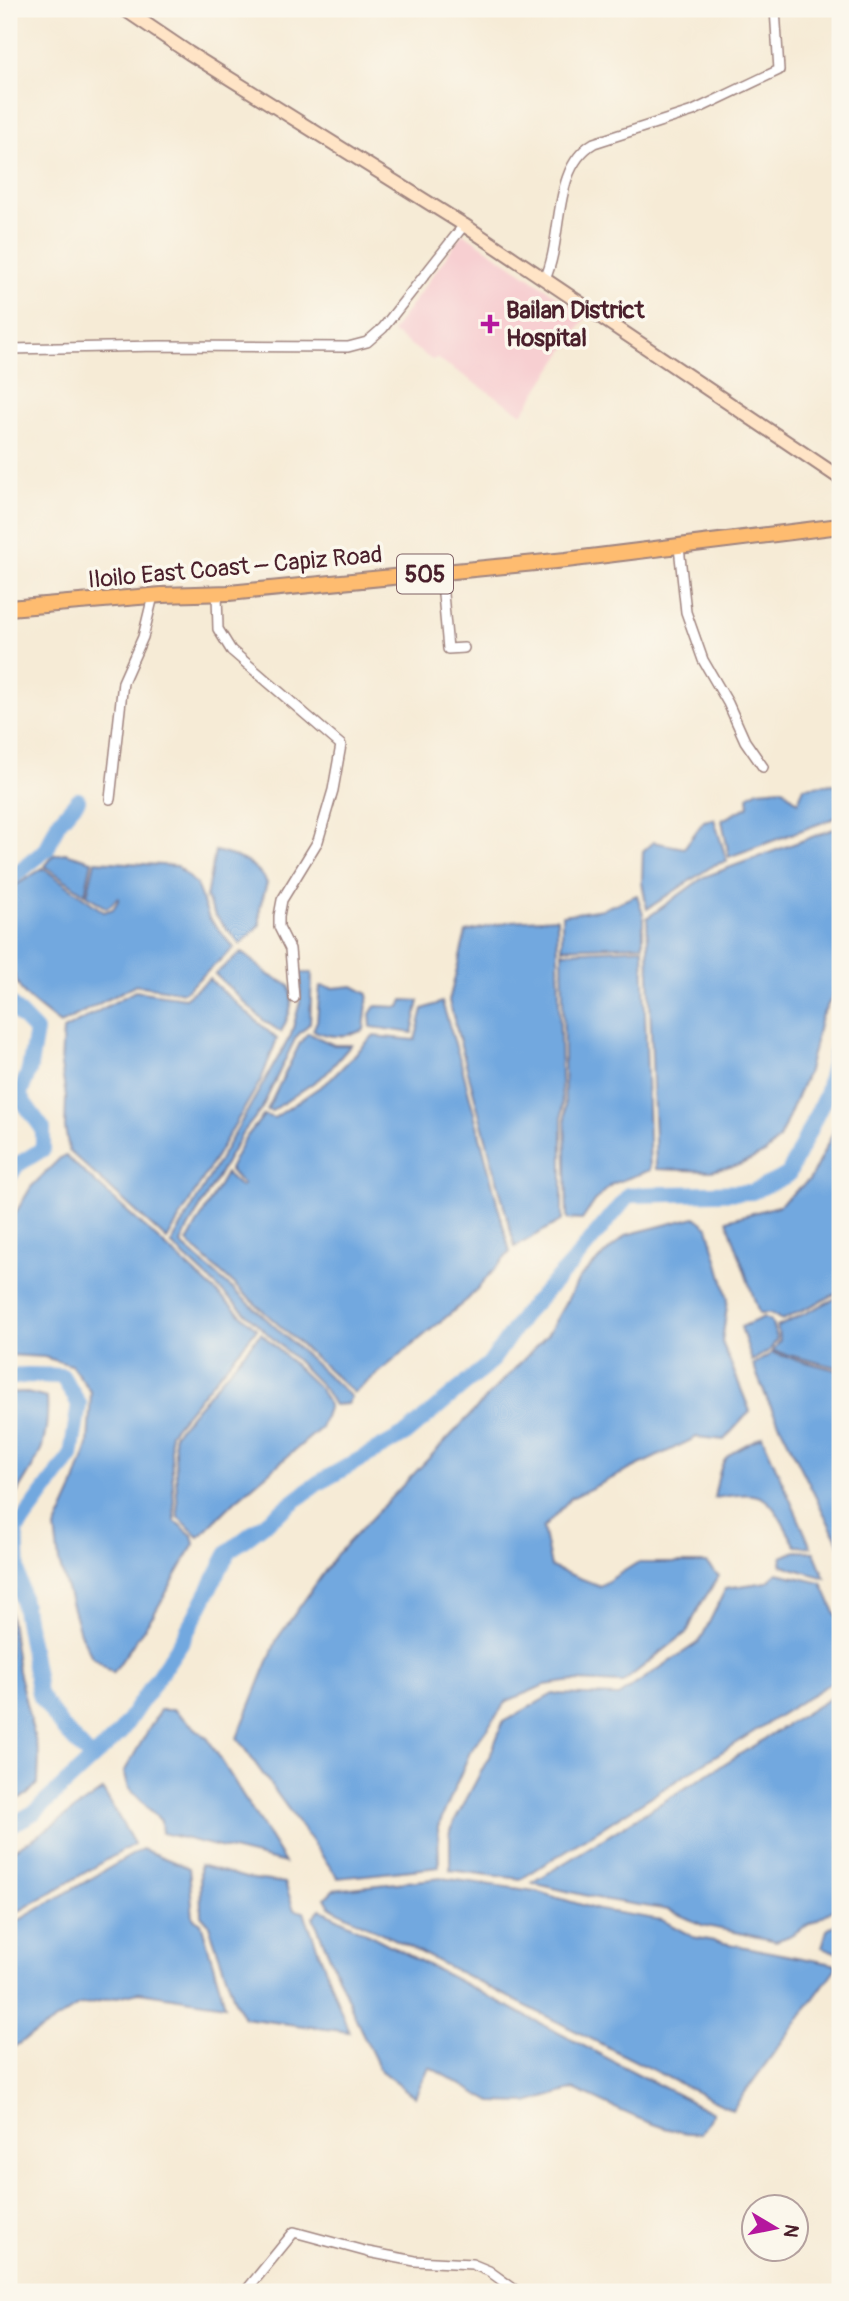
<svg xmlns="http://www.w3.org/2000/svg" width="849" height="2301" font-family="Pangolin,sans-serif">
<rect width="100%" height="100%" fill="#fbf7ec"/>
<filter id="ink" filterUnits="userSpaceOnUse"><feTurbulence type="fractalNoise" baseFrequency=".0143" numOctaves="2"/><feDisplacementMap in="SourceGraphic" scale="14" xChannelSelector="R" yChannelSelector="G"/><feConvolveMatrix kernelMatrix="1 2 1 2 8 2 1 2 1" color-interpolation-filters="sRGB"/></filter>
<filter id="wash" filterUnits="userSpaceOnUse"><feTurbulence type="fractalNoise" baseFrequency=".00686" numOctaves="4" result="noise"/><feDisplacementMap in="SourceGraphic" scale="28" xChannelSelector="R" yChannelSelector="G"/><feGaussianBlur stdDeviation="1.57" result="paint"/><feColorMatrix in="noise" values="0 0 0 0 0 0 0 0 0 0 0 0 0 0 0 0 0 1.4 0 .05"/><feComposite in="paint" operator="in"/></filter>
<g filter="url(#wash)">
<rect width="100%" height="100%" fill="#f6ebd6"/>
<path fill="#f7cfd1" d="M463,233L587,316L522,414L437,358L432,360L392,332Z"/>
<path fill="#72a8df" stroke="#5e6485" stroke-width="2" d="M833,784L840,785V816L729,857L722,820L749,806L748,796L758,790L782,788L798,802L804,787Z
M714,819L727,861L714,865L647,909L642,882L643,851L653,842L684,848L704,821Z
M839,827L840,983L821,1017L808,1071L779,1139L765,1153L739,1165L711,1171L656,1169L647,918L704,877Z
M215,851C236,856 256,862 267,883L260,907V925L240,944L215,915L206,897Z
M65,853L92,861L85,894L45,866L54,855Z
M95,861L177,866L196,884L209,918L234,948L184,992L135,985L60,1024C49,1015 36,1006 26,996C4,973 9,921 9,890L43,868L104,912L113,909L119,899L117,898L111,905L106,908L87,895Z
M637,895L643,914V945L562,948V915L603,909Z
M557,918L562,1110V1220L515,1247L449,1001L466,932L511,921Z
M643,948L650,1170L612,1184L595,1201L582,1220L567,1219L562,952Z
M242,952L270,976L289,985C295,1003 289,1016 281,1032L263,1020L215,974Z
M301,973H312L310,1023L296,1037L261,1110L242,1134L186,1232L181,1244L259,1312L351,1397L347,1404L334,1405L323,1387L297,1361L171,1244L291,1035L300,1002Z
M209,979L277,1039L261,1080L167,1240L69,1151L65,1128L66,1097L61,1065L63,1030L135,991L185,998Z
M320,986L333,988L353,986L368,994L364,1030C345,1037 331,1039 313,1030L317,1021Z
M403,1000L419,1001L412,1033L371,1027L370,1014L375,1006L400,1007Z
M442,1002L461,1063L510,1252L468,1299L354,1393L187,1242L226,1173L241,1187L243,1185L229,1169L243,1141L264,1115L274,1118L330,1080L373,1036L415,1040L423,1009Z
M308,1033L334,1045H351L326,1074L272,1111L267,1110L300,1043Z
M840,1089V1292L782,1320L770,1313H759L727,1220L778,1206L810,1179L832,1135L839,1113L835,1101Z
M66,1156L257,1329L170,1433L175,1521L192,1535L194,1544L154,1614L113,1673L91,1655L80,1633L59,1562L55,1529L71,1494L88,1445L91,1392L71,1365L44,1357L9,1355V1224L31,1187L60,1158Z
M695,1217L708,1227L728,1299L722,1342L750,1411L724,1440L697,1437L571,1498L543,1528L551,1567L600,1586L637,1563H706L719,1576L699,1607L687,1632L622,1683L573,1681L545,1685L507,1701L470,1752L438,1827L439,1867L338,1878L237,1738L277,1639L337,1554L548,1334L580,1277L626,1235Z
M840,1296V1368L773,1351L780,1340L777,1327Z
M764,1317L771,1321L777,1339L770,1350L752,1361L741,1327Z
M261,1333L320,1389L329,1405L321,1428L235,1501L199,1537L178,1517L174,1434Z
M772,1353L840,1371V1546L767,1399L753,1365Z
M23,1392L47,1398C48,1415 47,1430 42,1447C35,1469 17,1487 9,1510V1393Z
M762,1436L811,1547L796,1546C787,1533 778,1508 764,1499C752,1491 728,1496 714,1498C723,1452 722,1458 762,1436Z
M796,1551L814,1552L825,1578L781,1565L782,1557Z
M777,1573L822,1583L840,1624V1677L521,1879L450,1870V1830L491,1753L503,1722L553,1694L618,1696L700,1641L726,1588L767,1582Z
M9,1605L18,1671L39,1755L38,1783L27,1795L9,1802Z
M840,1692V1906L789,1936L776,1941L702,1925L669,1910L601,1899L532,1883Z
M160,1710H174L208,1739L285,1863L162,1833L161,1821L129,1788L124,1772Z
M103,1790L134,1844L9,1917V1852L31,1840Z
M142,1849L189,1868L193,1918L201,1923L225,2005L139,1992L78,2006L9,2050V1926Z
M200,1865L246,1878L285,1883L294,1910L304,1912L349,2032L244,2018L235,2001L208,1923L201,1915Z
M442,1878L535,1891L599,1910L662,1920L693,1937L838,1965L732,2110L330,1907L325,1898L333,1890Z
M320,1909L713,2113L701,2133C667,2137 606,2103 574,2089L527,2103L492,2102L429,2067L415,2097L381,2071L360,2028L313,1917Z
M840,1921V1954L822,1947L827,1930Z"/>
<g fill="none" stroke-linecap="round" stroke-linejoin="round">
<path stroke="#72a8df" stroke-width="16" d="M9,880L47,849L58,823L78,800
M9,1003L36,1031L29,1071L19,1096L43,1129V1149L17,1165L9,1177
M9,1378L27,1375L62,1376L79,1404L71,1456L16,1530L18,1574L39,1694L62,1727L92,1759
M9,1826L35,1812L120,1733L182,1641L229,1551L318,1483L407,1433L491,1362L526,1312L574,1261L629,1195L752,1192L788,1175L826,1095L840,1035"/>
</g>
</g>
<g filter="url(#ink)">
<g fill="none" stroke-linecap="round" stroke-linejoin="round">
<defs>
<path id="street" d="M545,279C564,238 551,168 594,143L693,111L779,70L775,9
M9,349L159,346L348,347L367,342L383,328L464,225
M679,547L686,612L703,660L728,703L745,741L763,767
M441,572L448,649L464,648
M217,593L218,629L231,650L341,745L333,790L318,841L282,900L279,916V927L290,949L294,998
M110,799L123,682L143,637L153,596
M245,2292L294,2232L368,2252L415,2261L472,2264L489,2271L518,2292"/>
<path id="secondary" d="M124,9L189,53L464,225L840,478"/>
<path id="primary" d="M9,608L162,595L229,593L566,560L840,526"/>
</defs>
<use href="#street" stroke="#a08580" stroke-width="12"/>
<use href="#secondary" stroke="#a08580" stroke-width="16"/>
<use href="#primary" stroke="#a08580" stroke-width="18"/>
<use href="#street" stroke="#fff" stroke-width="9"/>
<use href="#secondary" stroke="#ffe4c6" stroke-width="12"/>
<use href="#primary" stroke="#febc70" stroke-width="14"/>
</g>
</g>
<path fill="#b5179e" stroke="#fbf7ec" stroke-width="2.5" d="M486.5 313.5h7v7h7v7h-7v7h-7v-7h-7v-7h7z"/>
<g text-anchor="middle" stroke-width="7" stroke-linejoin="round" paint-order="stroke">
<rect fill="#fbf7ec" stroke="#7f6065" stroke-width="2" x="397" y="554.5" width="56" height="39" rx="5"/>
<g font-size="23" font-weight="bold" fill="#4a1f2b">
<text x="425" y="582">505</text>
</g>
<g font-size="24" font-weight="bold" fill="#4a1f2b" stroke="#fbf7ec" text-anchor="start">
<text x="506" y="318">Bailan District<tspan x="506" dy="28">Hospital</tspan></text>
</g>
<g font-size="24" fill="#4a1f2b" stroke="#fbf7ec">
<text transform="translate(235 567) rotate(-5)" y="8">Iloilo East Coast – Capiz Road</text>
</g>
</g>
<rect width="849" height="2301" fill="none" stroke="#fbf7ec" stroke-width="35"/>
<g transform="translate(775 2228) rotate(100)"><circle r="33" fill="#fbf7ec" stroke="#b4a19f" stroke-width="2"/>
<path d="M0-5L12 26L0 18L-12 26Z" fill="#b5179e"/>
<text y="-10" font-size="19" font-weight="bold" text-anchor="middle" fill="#4a1f2b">N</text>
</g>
</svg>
